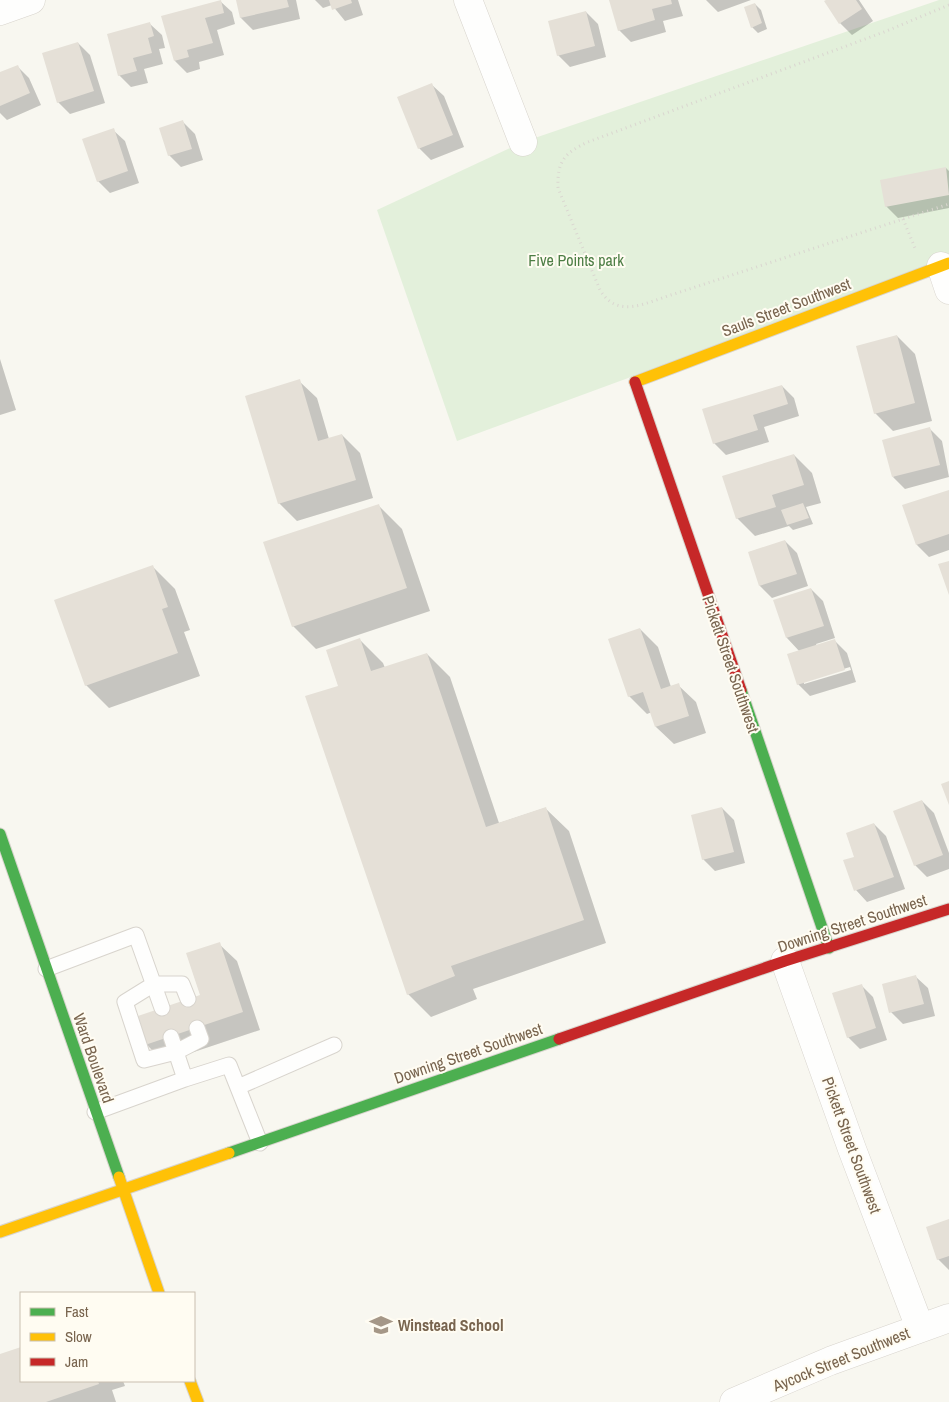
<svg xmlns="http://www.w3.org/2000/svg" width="949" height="1402" font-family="'Archivo Narrow',sans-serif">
<rect width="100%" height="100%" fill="#f8f7f0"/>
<path fill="#e3f0db" d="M939,0H949V260L457,441L377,210L523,142Z"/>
<path fill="#0003" fill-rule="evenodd" d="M237,0H296L300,19L253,30L241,18Z
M315,0H358L363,15L345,21L332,5L323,8Z
M611,0H678L683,16L663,21L666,32L631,42L619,30Z
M706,0H751L718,12Z
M828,0H859L873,21L852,35L840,23Z
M220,1L232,12L235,24L217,30L224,55L199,62L200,69L187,73L175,61L163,17Z
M755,4L761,10L767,29L758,33L752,27Z
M586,12L598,24L606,57L570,67L558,55Z
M150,24L162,35L165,48L159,49L163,64L144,69L148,83L131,87L119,75Z
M78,43L90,55L105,103L70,114L58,102Z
M17,66L29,78L41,105L7,120L0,113V74Z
M432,85L444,96L464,147L431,160L419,148Z
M183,122L195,134L203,160L181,167L169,155Z
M113,130L125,141L139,183L110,193L98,181Z
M946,168L949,171V208L898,218L886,206Z
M897,336L915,354L932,421L893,431L875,413Z
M0,359L16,410L0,415Z
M299,381L317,398L329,439L342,435L360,453L373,498L297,521L279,503Z
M782,386L794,398L799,416L764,427L769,442L726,455L714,443Z
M930,429L942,441L949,477L905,489L893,477Z
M794,455L812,473L821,503L806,507L813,524L793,530L789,526L755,536L737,518Z
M949,491V550L929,557L917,545L904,506Z
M379,506L402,529L430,611L316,649L293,626Z
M785,541L797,553L808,586L772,598L760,586L750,552Z
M152,566L175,589L190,630L184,632L200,676L109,708L86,685Z
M811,589L823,601L835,638L816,644L817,646L835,641L847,653L856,682L810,696L798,684L800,652L787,638L775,601ZM850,667L851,670L804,684V681Z
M640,629L658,647L671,687L678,685L696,702L706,733L674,744L656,727L652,712L647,714L629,696Z
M360,640L383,663L385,668L427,654L450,677L499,823L545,808L569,831L606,943L473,989L477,999L431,1017L408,994L339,686Z
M922,801L934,813L949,853V869L927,877L915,865Z
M722,808L734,820L745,863L715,871L703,859Z
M874,824L886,836L905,889L867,902L856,890V857Z
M219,944L237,961L260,1030L164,1062L146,1044L202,996Z
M916,977L928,988L935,1016L903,1024L891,1012Z
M861,985L873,997L887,1040L860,1049L848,1037Z
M949,1220V1270L938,1259Z
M21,1348V1381H123L125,1386L112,1390L116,1402H0V1355Z"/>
<path fill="#e5e0d7" d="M221,0L224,13L205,18L213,43L187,50L189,57L174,61L161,16Z
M236,0H287L289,7L240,18Z
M329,0H351L352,3L332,10Z
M609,0H671L672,4L652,9L655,20L618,31Z
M826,0H856L862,9L839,24L824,1Z
M755,3L762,23L751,28L744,7Z
M586,11L595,46L557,56L548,21Z
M150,22L154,36L148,38L152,53L133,58L137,71L118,76L107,34Z
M78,42L94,91L57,103L42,53Z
M18,65L30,93L0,106V72Z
M432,83L453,135L418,149L397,97Z
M183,120L192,149L168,156L159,128Z
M114,128L128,171L97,182L82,139Z
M946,167L949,195L885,207L880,180Z
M897,335L915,403L874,414L856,346Z
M300,379L318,441L342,434L356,480L278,504L245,396Z
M782,385L788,404L753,415L758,430L713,444L702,409Z
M930,427L940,465L892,477L882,440Z
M794,454L804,485L772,495L776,507L736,519L722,476Z
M949,490V534L916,545L902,505Z
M803,503L809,518L787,525L781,510Z
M379,504L407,588L292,627L263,542Z
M785,540L797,574L759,586L748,552Z
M949,561V595L938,564Z
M153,565L168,607L162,609L178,653L85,686L54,600Z
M811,588L824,626L786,638L773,600Z
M640,628L661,689L679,683L689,716L655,727L643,692L628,697L608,639Z
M360,638L371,671L427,653L486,827L546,807L584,920L451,966L455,976L407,995L305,696L338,686L326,650Z
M835,639L845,670L797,685L787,654Z
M949,781V805L941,784Z
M922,800L943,855L914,866L893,811Z
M722,807L734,852L702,860L691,815Z
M874,823L894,877L854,891L843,860L854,857L846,833Z
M220,942L243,1012L145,1045L135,1017L200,995L186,953Z
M916,975L924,1004L889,1013L882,984Z
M862,984L876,1028L847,1038L832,993Z
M949,1219V1256L937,1260L926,1227Z
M21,1347V1381H98L99,1384L46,1402H0V1354Z"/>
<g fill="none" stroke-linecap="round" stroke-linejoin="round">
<defs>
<path id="lane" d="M46,969L136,935L162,1008
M188,999L182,984H154L125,1002L144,1060L176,1052L201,1039L197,1028
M171,1037L185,1079L229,1065L260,1143
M238,1087L334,1045
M95,1112L185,1079"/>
<path id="street" d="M468,0L523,142
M0,11L31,0
M941,266L949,290
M785,961L852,1149L920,1328
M734,1402L830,1361L949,1318"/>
<path id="fast" d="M741,690L829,948
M0,834L119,1177
M229,1153L559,1039"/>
<path id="slow" d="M635,382L949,263
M119,1177L159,1293
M0,1232L229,1153
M190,1381L198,1402"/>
<path id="jam" d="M635,382L741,690
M559,1039L785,961L949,909"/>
</defs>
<use href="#lane" stroke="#d8d4cd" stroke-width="17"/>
<use href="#street" stroke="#d8d4cd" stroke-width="29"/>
<use href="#fast" stroke="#d8d4cd" stroke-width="13"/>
<use href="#slow" stroke="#d8d4cd" stroke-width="13"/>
<use href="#jam" stroke="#d8d4cd" stroke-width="13"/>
<path stroke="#dad6d0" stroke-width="3" stroke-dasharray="1 4" stroke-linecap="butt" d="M949,5L884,32L588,142C564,153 557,162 558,188L600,290C618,320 647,302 674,294L949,204
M903,219L915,248"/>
<use href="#lane" stroke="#fefefd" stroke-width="15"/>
<use href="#street" stroke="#fefefd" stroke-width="28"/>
<use href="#fast" stroke="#4caf50" stroke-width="11"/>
<use href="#slow" stroke="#ffc107" stroke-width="11"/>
<use href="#jam" stroke="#c62828" stroke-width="11"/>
</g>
<defs>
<symbol id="school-bare" viewBox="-9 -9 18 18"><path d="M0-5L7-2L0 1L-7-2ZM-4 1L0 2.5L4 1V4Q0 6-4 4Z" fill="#a59787" stroke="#fffcf2" stroke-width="2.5" paint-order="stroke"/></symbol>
</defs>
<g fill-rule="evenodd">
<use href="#school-bare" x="365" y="1309" width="32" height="32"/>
</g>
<g text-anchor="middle" stroke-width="4" stroke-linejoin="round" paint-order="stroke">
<g font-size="16" fill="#4d7e45" stroke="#fffcf2">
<text x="576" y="266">Five Points park</text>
</g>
<g font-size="16" fill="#78644e" stroke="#fffcf2">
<text transform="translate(786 307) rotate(-21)" y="6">Sauls Street Southwest</text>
<text transform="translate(731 664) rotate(71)" y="6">Pickett Street Southwest</text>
<text transform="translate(852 923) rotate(-18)" y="6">Downing Street Southwest</text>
<text transform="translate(468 1053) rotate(-19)" y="6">Downing Street Southwest</text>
<text transform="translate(94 1058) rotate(71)" y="6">Ward Boulevard</text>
<text transform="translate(852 1145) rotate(70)" y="6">Pickett Street Southwest</text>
<text transform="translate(841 1359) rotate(-22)" y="6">Aycock Street Southwest</text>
</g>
<g font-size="16" font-weight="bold" fill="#78644e" stroke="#fffcf2" text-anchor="start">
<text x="398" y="1331">Winstead School</text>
</g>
</g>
<rect x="20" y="1292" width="175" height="90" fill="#fffcf2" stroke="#c9bfb0"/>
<rect x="30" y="1308" width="25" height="8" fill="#4caf50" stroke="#c9bfb0"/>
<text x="65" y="1317" font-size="15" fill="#78644e">Fast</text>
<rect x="30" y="1333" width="25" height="8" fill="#ffc107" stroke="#c9bfb0"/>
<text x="65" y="1342" font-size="15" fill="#78644e">Slow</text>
<rect x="30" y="1358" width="25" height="8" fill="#c62828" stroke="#c9bfb0"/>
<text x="65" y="1367" font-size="15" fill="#78644e">Jam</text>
</svg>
